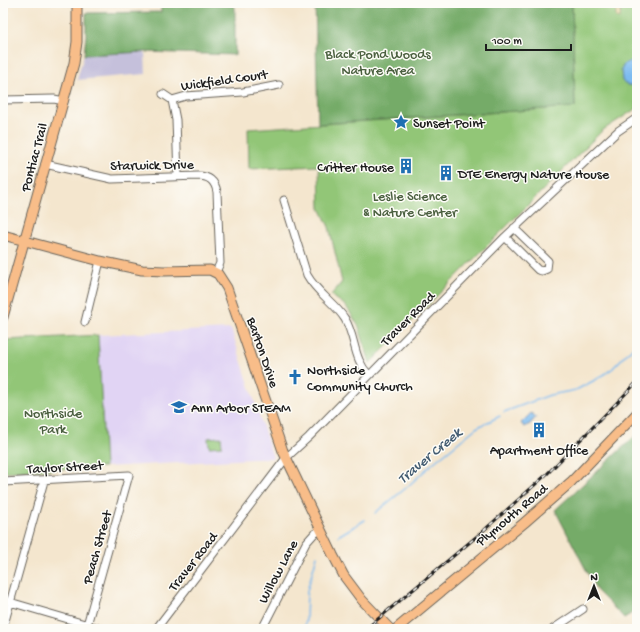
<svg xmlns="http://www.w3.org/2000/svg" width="640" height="632" font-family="'Gochi Hand',sans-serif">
<rect width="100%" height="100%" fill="#fdfcf7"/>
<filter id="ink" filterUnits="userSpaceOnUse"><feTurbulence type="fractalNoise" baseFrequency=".025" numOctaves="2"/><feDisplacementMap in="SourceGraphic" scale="8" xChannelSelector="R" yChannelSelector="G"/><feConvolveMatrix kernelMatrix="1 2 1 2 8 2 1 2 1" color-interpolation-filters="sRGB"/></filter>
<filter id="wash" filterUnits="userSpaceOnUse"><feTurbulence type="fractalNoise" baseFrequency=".012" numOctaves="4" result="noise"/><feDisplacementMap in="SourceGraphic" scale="16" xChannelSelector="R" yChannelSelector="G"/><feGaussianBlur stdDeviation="0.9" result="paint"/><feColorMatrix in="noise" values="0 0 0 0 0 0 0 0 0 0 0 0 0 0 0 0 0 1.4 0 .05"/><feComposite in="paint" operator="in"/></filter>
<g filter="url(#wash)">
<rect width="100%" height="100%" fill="#f4e6ce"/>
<path fill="#e1d4f4" d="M231,329L273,458L105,467L98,335Z"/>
<path fill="#c5c0db" d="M145,52L146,74L77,80L84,55Z"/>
<path fill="#92c677" stroke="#57714a" d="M572,3H637V108L603,130L370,363L359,327L346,306L331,295L342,282L329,227L320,208L319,166L249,169L248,129L575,107Z
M98,335L105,467L3,472V348L5,340Z
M221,437L222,446L209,447L208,438Z"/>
<path fill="#75ab68" stroke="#486442" d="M161,3H228L235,7V55L145,52L84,55L86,35V13L161,12Z
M315,3H572L575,107L318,124Z
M635,436L637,437V610L624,618L597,591L555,510Z"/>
<path fill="#eeda9e" stroke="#857b5d" d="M607,3H617L621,4L620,18L616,17V11C612,9 611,5 607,3Z"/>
<path fill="#7dbbf0" stroke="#4c6c86" d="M637,58V86L628,85L622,81L621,70L624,64Z
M531,413L536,417L530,424L524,427L521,423Z"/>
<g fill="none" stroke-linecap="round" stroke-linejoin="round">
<path stroke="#7dbbf0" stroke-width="1.5" d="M504,412L550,395L576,390L597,379L612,369L637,343
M375,513L406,488L433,463L476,428L500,416
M338,536L365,520
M304,629L306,620L307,591L317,556"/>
</g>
</g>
<g filter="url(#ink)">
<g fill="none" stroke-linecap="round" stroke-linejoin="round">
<defs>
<path id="minor" d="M163,94L172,100
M3,100L54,99L64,101
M45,164L112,179L198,176C209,176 215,181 217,192L220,263L216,272
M178,176L176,120L172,100L186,96L243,92L279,85
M284,200L307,275C317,293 335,303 345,319C356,338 353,359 369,375
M505,237L538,270L542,271L547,269L548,261L514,228
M85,322L100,261
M3,482L129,475L87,625
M3,600L102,629
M3,628L44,481
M156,629L286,458L309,437L505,237L618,131L637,118
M262,629L306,543L314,534L321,530
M553,629L583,609"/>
<path id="major" d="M3,235L100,261L142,270L164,271L210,270L218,274L227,288L283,451L333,555L344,576L362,600L390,629
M3,317L74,63L77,42V3
M396,629L524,523L571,482L637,413"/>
</defs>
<use href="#minor" stroke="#68635a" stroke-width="9"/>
<use href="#major" stroke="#68635a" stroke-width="11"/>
<use href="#minor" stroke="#fff" stroke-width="7"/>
<use href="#major" stroke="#f8bd89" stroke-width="9"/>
<defs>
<path id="rail" d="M366,629L482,532L547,474L637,382"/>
</defs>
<use href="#rail" stroke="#1c1c1c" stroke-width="3"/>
<use href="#rail" stroke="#fdfcf7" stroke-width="1.5" stroke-dasharray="4.5" stroke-linecap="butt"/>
</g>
</g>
<defs>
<symbol id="sight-bare" viewBox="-9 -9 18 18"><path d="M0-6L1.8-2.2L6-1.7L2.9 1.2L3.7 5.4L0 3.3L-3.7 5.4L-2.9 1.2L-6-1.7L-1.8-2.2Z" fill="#1f6fb2" stroke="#fdfcf7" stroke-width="2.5" paint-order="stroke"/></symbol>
<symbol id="building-bare" viewBox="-9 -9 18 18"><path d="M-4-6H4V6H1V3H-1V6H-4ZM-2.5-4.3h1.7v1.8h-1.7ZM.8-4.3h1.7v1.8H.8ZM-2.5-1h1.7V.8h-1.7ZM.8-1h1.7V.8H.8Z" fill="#1f6fb2" stroke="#fdfcf7" stroke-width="2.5" paint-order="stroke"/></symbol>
<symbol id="church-bare" viewBox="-9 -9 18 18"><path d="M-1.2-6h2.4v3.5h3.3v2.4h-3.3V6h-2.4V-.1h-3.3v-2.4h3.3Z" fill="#1f6fb2" stroke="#fdfcf7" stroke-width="2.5" paint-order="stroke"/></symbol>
<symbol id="school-bare" viewBox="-9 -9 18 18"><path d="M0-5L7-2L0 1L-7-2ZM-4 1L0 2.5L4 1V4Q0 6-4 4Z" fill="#1f6fb2" stroke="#fdfcf7" stroke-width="2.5" paint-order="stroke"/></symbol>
</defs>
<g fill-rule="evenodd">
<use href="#sight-bare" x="390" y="111" width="22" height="22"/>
<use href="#building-bare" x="395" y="155" width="22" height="22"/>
<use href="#building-bare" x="435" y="162" width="22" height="22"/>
<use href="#church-bare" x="284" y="366" width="22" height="22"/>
<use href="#school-bare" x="168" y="396" width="22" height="22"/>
<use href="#building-bare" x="528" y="419" width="22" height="22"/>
</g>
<g text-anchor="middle" stroke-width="3" stroke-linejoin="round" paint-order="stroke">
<g font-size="14" fill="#4b6040" stroke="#fdfcf7">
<text x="378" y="58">Black Pond Woods<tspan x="378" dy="16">Nature Area</tspan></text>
<text x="410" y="200">Leslie Science<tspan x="410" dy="16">&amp; Nature Center</tspan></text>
<text x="53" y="417">Northside<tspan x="53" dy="16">Park</tspan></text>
</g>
<g font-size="14" fill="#1c1c1c" stroke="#fdfcf7">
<text transform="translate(224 79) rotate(-8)" y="5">Wickfield Court</text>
<text transform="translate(33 157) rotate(-75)" y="5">Pontiac Trail</text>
<text transform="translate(152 164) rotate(-1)" y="5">Starwick Drive</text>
<text transform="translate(407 318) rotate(-45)" y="5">Traver Road</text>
<text transform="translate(264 352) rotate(71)" y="5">Barton Drive</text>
<text transform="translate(65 466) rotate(-3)" y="5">Taylor Street</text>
<text transform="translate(511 514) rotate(-40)" y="5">Plymouth Road</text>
<text transform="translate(96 547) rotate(-74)" y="5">Peach Street</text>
<text transform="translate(192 561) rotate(-52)" y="5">Traver Road</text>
<text transform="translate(277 571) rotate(-62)" y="5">Willow Lane</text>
</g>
<g font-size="14" fill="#1c1c1c" stroke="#fdfcf7" text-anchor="start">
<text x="413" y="127">Sunset Point</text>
<text x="394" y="171" text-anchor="end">Critter House</text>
<text x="458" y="178">DTE Energy Nature House</text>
<text x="307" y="374">Northside<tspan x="307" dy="16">Community Church</tspan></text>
<text x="191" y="412">Ann Arbor STEAM</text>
<text x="539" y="454" text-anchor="middle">Apartment Office</text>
</g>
<g font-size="15" font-style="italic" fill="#435c71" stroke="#fdfcf7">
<text transform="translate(429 455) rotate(-40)" y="5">Traver Creek</text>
</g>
</g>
<rect width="640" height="632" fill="none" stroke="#fdfcf7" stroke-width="16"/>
<g transform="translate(594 586)" stroke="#fdfcf7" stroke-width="3" paint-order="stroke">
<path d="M0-3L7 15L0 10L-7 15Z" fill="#1c1c1c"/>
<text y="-6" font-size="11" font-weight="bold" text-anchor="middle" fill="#1c1c1c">N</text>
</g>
<path d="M486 44v6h85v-6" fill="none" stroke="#1c1c1c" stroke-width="2"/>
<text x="492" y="44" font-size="12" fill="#1c1c1c" stroke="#fdfcf7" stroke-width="3" paint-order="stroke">100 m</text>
</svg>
